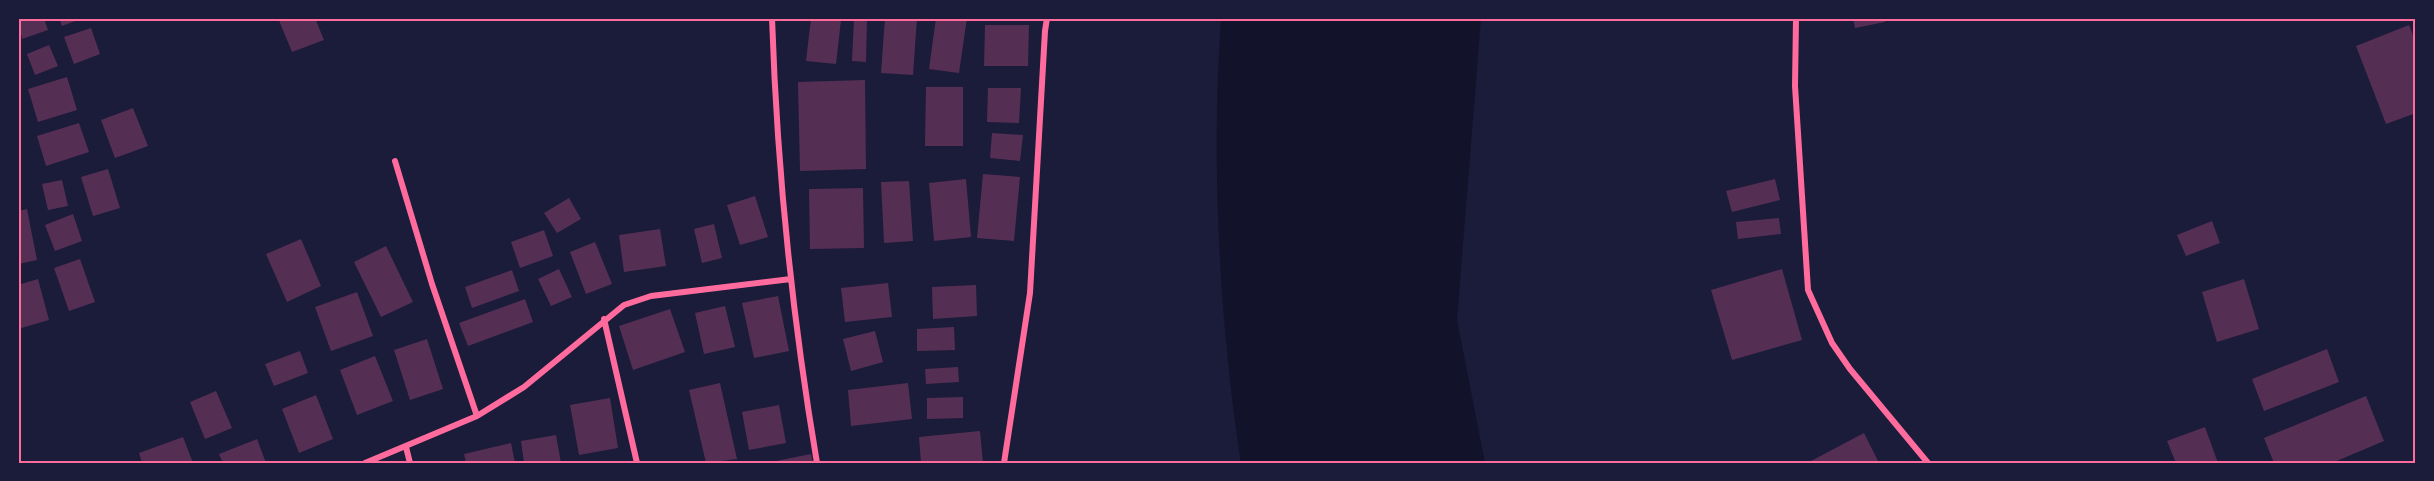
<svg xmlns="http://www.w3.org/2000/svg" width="2434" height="481" font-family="'Fira Sans',sans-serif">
<rect width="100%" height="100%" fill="#1b1b3a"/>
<path fill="#12122b" d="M1221,18H1481L1457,320L1485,463H1241C1219,319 1211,163 1221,18Z"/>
<path fill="#542f53" d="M18,18H44L48,30L22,39Z
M59,18H83L62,26Z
M278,18H315L324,40L292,52Z
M811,18L841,20L836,64L806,61Z
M854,18H867L866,62L852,61Z
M885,18H917L913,75L881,73Z
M936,18H967L959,73L929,69Z
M1853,18H1884L1885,22L1855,28Z
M985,25H1029L1028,66H984Z
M2409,25L2416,43V113L2386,124L2356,46Z
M91,28L100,54L74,64L64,37Z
M49,45L58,66L35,75L27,54Z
M67,77L77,110L38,122L28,89Z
M865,80L866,169L800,171L798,82Z
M926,87H963V146H925Z
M988,88H1021L1019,123L987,122Z
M133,108L148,146L115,158L101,120Z
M79,123L89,152L46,166L37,136Z
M992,133L1023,135L1020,161L990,158Z
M108,169L120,208L93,216L81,177Z
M983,174L1020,177L1014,241L977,238Z
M966,179L971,237L934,241L929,183Z
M1775,179L1780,200L1732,212L1726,191Z
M62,180L68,206L48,210L42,184Z
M909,181L913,241L884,243L881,182Z
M863,188L864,248L810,249L809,189Z
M755,196L768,237L740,245L727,205Z
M569,198L581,219L557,233L544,213Z
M27,209L37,260L18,264V211Z
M73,214L82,241L55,251L45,225Z
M1779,218L1781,234L1738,239L1736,222Z
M2212,221L2220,243L2186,256L2177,235Z
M714,224L722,258L702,263L694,229Z
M660,229L666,266L624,272L619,235Z
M544,230L553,256L520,268L511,242Z
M301,239L321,286L287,302L266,254Z
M595,242L612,284L586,294L570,252Z
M386,246L413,302L381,317L354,262Z
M80,259L95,302L69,311L54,268Z
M559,269L572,297L551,306L538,279Z
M1782,269L1802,340L1732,360L1711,290Z
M512,270L519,291L472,308L465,287Z
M38,279L49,320L18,329V285Z
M2244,279L2259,329L2217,342L2202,292Z
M888,283L892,317L845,322L841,288Z
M976,285L977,316L933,319L932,287Z
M357,292L373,336L331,351L315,307Z
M778,296L789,351L754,358L742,303Z
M525,299L533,322L468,346L459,323Z
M725,306L735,347L704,354L695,313Z
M670,309L685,352L633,370L619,326Z
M954,327L955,350L917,351V329Z
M875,331L883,362L851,371L843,339Z
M427,339L443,389L410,400L394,350Z
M2327,349L2339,382L2264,411L2252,379Z
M300,351L308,373L274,386L265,364Z
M375,356L393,401L357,415L340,370Z
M958,367L959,382L926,384L925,369Z
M720,383L737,459L706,463L689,390Z
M908,383L912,419L851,426L848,390Z
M216,391L232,428L205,439L190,402Z
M316,395L333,439L299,453L282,409Z
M2366,396L2384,441L2332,463H2274L2264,438Z
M963,397V418L927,419V398Z
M610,398L618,448L579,455L570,405Z
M779,405L786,443L749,450L742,412Z
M2205,427L2218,463H2176L2167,441Z
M980,431L983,463H921L919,437Z
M1864,433L1879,463H1812L1811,461Z
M556,435L561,463H524L521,441Z
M183,437L193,463H142L139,453Z
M257,439L266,463H223L219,454Z
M511,443L515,463H466L464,454Z
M811,454L813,463H771V462Z"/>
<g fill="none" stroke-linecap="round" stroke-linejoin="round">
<path stroke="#ff6b9d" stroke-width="6" d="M772,18C777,167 792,316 817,463
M1796,18L1795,86L1808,290L1832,343L1850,369L1928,463
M395,161L432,284L477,416
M604,319L637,463
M406,447L410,463
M365,463L477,416L524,387L624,305L651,296L791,279
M1004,463L1030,293L1045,31L1047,18"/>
</g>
<rect width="2434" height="481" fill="none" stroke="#1b1b3a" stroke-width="39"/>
<rect x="20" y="20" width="2394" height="442" fill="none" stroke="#ff6b9d" stroke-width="2"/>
</svg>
